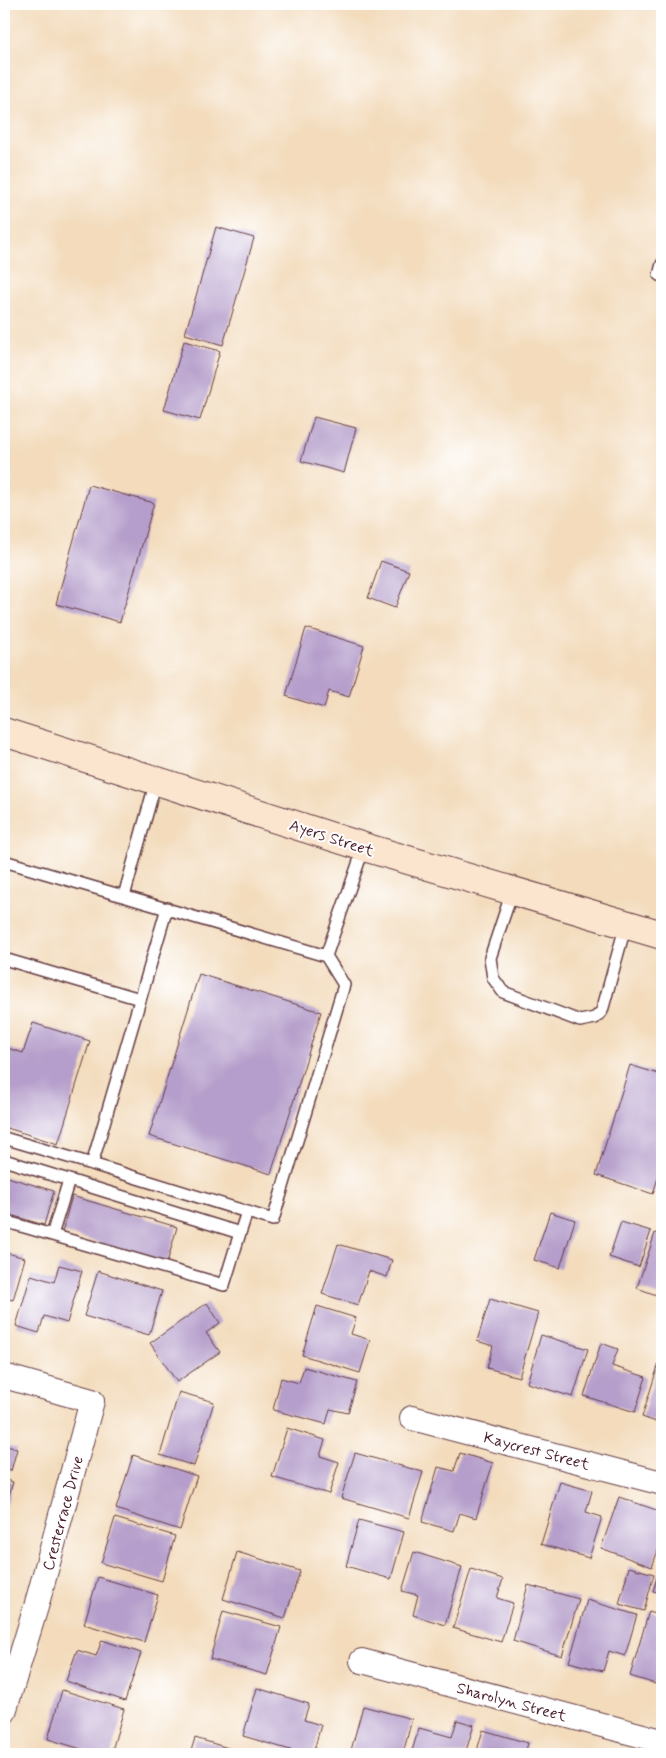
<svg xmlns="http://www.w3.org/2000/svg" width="666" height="1758" font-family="Mynerve,sans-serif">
<rect width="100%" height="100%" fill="#fff"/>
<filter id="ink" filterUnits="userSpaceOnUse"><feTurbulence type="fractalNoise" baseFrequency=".02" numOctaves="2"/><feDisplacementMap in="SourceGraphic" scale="10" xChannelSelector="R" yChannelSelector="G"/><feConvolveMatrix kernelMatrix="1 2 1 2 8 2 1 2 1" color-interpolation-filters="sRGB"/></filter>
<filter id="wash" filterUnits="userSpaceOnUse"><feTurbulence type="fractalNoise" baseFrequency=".0096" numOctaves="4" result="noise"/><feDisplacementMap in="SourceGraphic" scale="20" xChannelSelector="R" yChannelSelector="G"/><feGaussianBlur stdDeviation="1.12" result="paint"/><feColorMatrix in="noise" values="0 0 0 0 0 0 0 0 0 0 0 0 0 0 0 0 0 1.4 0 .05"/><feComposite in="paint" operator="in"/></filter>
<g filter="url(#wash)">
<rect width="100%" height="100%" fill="#f3dbbc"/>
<g id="blocks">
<path fill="#b59ecb" d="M216,227L254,238L223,345L185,334Z
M184,341L220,351L200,420L164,410Z
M314,417L356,428L344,473L301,461Z
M89,485L154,503L120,622L56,604Z
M381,561L409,571L395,608L368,598Z
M306,628L364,646L349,697L329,691L324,708L286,696Z
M199,974L321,1012L271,1174L149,1136Z
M33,1023L90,1041L58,1144L4,1127V1047L23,1053Z
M630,1065L662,1075V1165L653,1194L596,1175Z
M4,1176L54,1191L44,1225L4,1213Z
M72,1196L177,1227L167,1263L62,1232Z
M550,1212L575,1220L560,1268L534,1260Z
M621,1222L651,1231L639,1267L609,1257Z
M655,1233L662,1235V1297L637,1288Z
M338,1244L392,1260L387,1277L369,1271L358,1305L322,1294Z
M4,1252L25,1258L13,1300L4,1298Z
M59,1265L82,1271L67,1323L44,1316L39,1333L16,1326L31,1275L54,1282Z
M98,1271L162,1291L149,1335L84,1316Z
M490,1299L538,1313L519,1377L487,1368L493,1346L477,1341Z
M207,1303L220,1323L206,1333L220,1352L177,1382L150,1343Z
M317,1306L356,1318L351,1334L370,1340L360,1373L302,1355Z
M541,1335L588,1349L573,1397L527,1383Z
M601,1343L618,1349L612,1366L646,1377L635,1412L584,1396Z
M662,1353V1424L642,1417Z
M304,1367L357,1382L348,1413L330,1409L326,1424L273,1410L281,1378L299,1383Z
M179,1392L214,1402L194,1466L160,1455Z
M287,1428L325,1440L320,1456L339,1462L329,1494L272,1477Z
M4,1445L17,1449L11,1471L4,1468Z
M355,1453L423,1472L409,1518L341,1498Z
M460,1453L493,1463L476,1518L460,1513L454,1531L422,1522L438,1467L454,1471Z
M133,1455L197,1476L180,1530L116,1509Z
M4,1479L13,1482L4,1512Z
M560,1482L592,1491L586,1512L602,1517L589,1558L541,1544Z
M619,1497L662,1512V1539L652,1567L601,1548Z
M115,1518L175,1536L162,1581L101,1563Z
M359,1520L404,1532L391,1579L346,1566Z
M237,1552L300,1571L285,1618L223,1599Z
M414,1552L462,1567L445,1625L413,1615L418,1595L402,1591Z
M662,1562V1593L653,1591Z
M629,1567L654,1574L644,1611L619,1604Z
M471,1569L503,1579L497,1598L513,1603L501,1642L453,1628Z
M98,1577L158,1595L144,1642L84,1624Z
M528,1585L579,1599L562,1656L513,1641Z
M587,1600L637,1615L625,1656L609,1651L603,1671L569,1662Z
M223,1611L281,1627L267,1675L210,1659Z
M649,1611L662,1615V1686L630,1676Z
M102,1640L141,1653L125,1701L66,1681L77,1650L96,1656Z
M257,1688L309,1704L304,1720L321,1725L313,1754H304L243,1736Z
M62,1690L124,1709L111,1754H98L48,1739Z
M363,1706L412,1719L403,1754H350Z
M457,1720L474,1725L465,1754H411L419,1728L452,1737Z
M483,1730L528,1743L525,1754H476Z
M195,1738L248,1754H190Z
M45,1749L61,1754H44Z"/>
</g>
</g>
<g filter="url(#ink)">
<use href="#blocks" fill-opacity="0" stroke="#633b41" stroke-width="1"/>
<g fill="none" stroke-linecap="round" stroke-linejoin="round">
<defs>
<path id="service" d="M662,264L659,275L662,276
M4,861L326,956L364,847
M512,892L490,958L493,978L503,992L580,1021L595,1018L602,1011L626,924
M124,896L156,781
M167,908L92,1164L273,1220L344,985L326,956
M4,959L140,999
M4,1138L92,1164
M4,1160L240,1233L247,1212
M4,1221L224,1285L240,1233
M52,1235L69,1180"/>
<path id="minor" d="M4,1376L92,1401L36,1607L4,1712
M412,1418L662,1483
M362,1661L662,1741"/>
<path id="secondary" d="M4,732L364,847L662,935"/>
</defs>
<use href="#service" stroke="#633b41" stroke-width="14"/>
<use href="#minor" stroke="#633b41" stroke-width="26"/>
<use href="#secondary" stroke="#633b41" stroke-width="30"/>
<use href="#service" stroke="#fff" stroke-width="11"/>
<use href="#minor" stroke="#fff" stroke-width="24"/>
<use href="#secondary" stroke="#fbe5cf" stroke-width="28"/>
</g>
</g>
<g text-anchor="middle" stroke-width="4" stroke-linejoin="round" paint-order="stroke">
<g font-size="16" fill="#4a1f2b" stroke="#fff">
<text transform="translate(332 837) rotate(18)" y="6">Ayers Street</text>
<text transform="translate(537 1450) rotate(15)" y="6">Kaycrest Street</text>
<text transform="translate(62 1513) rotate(-75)" y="6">Cresterrace Drive</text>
<text transform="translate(512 1701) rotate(15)" y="6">Sharolyn Street</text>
</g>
</g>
<rect width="666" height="1758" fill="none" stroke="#fff" stroke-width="20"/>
</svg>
